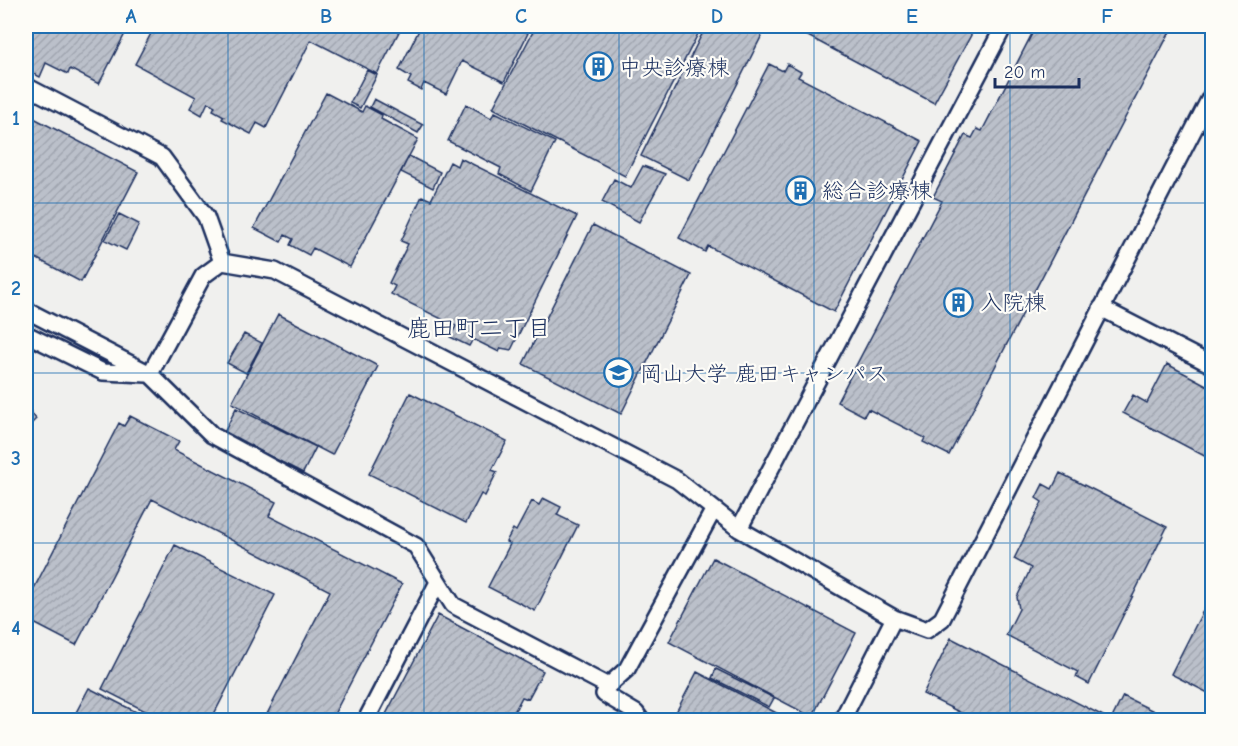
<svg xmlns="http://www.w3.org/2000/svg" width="1238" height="746" font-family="'Comic Neue','Klee One',sans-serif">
<defs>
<pattern id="building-hatch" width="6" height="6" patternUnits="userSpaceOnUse" patternTransform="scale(1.5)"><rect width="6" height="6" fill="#bbc0ca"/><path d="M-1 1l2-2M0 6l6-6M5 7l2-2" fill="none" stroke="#a0a5b0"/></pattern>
</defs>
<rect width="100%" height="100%" fill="#f0f0ee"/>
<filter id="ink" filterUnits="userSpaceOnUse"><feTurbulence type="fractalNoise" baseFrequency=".0167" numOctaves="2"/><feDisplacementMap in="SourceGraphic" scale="12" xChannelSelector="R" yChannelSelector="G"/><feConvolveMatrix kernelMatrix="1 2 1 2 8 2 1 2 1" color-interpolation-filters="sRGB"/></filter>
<g filter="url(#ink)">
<path fill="url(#building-hatch)" stroke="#1b2f5e" stroke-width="1.5" d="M26,26H129L99,84L70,69L68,74L46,63L40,77L26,70Z
M155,26H402L377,74L311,40L266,128L257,123L251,134L222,119L224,116L213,110L215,106L208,102L202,115L190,108L196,97L135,64Z
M421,26H513L528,33L504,82L462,61L446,94L424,83L421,90L408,83L411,77L399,70Z
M536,26H702L625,176L493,108Z
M706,26H753L764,31L689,180L641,156Z
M789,26H976L934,103Z
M1036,26H1173L949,455L923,442L925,438L868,409L864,416L837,402L942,201L933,197L965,135L972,138L977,129L982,131Z
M769,64L783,71L787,64L801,72L798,77L922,141L834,312L708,246L705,252L679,238Z
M367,70L377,75L360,108L350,103Z
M326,93L362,112L365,106L382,115L381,119L418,139L350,267L313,248L309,255L290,245L293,239L285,235L281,242L254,228Z
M374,99L423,125L418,133L370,107Z
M466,104L491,118L495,112L555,142L531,191L499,174L501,168L448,141Z
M26,114L138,172L81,282L26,253Z
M409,156L440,172L433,188L401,172Z
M460,158L577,216L511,350L501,348L499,352L473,339L469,346L450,337L456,326L391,294L395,286L389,283L408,244L401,241L422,196L431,200L450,162L457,166Z
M643,166L665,174L639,222L602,202L614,179L631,188Z
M119,214L139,224L126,250L105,240Z
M593,225L691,275L621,414L523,364Z
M278,314L378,366L332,455L232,403Z
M244,334L262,343L246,373L227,363Z
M1167,364L1212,388V460L1123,413L1133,395L1147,403Z
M410,393L507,441L492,470L497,472L485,496L481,494L466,523L369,474Z
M26,405L36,419L26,429Z
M236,408L316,447L303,473L224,433Z
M130,416L179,441L174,450L276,502L269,516L402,584L331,720H264L330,591L152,499L76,645L26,619V604L119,423L124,426Z
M1060,473L1167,527L1089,684L1076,677L1078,672L1006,635L1019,609L1017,597L1031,568L1014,559L1042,502L1036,498L1043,484L1052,489Z
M543,498L561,507L557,515L578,525L535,611L488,587L510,544L506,542L513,529L516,531L532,501L539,505Z
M175,545L275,595L211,720H163L102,689Z
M713,558L856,633L812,717L669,642Z
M1212,593V695L1171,674Z
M438,615L543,671L528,699L522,697L510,720H383Z
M951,638L1111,720L1123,696L1172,720H975L923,694Z
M716,669L774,698L769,707L712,678Z
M697,672L790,720H672Z
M89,688L152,720H72Z"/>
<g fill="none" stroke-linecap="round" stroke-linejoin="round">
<defs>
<path id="lane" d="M26,86L162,157L206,217L222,262
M1101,308L1212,365
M26,310L150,374L212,435L416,546L453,605L608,686
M26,334L103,372L147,374
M150,374L203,276L222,262L275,271L677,480L739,529L894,618L927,630L942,619L1212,94
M739,529L1004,26
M366,720L437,584
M641,720L636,713L604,694L608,686L627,669L714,509
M842,720L894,618"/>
</defs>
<use href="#lane" stroke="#1b2f5e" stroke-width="20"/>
<use href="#lane" stroke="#fdfcf7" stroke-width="15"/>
</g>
</g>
<path fill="none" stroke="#1f6fb2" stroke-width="1.5" stroke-opacity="0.55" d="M228,26V720M424,26V720M619,26V720M814,26V720M1010,26V720M26,203H1212M26,373H1212M26,543H1212"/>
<defs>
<symbol id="building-ring" viewBox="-11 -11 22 22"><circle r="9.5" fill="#fdfcf7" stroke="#1f6fb2" stroke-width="1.5"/><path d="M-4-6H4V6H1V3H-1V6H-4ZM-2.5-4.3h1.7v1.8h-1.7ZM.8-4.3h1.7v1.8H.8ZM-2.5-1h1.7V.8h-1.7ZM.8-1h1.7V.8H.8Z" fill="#1f6fb2"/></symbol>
<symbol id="university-ring" viewBox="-11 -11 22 22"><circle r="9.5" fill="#fdfcf7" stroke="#1f6fb2" stroke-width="1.5"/><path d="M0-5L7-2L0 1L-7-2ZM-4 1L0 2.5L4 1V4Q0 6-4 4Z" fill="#1f6fb2"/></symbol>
</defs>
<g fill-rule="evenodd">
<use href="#building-ring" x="582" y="50" width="33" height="33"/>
<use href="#building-ring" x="784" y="174" width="33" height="33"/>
<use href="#building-ring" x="942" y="286" width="33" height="33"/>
<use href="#university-ring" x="602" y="356" width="33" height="33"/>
</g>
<g text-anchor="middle" stroke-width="4.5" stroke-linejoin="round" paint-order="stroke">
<g font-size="22" fill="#1b2f5e" stroke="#fdfcf7" text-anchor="start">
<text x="619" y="75">中央診療棟</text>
<text x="822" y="198">総合診療棟</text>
<text x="980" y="310">入院棟</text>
<text x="640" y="381">岡山大学 鹿田キャンパス</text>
</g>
<g font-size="24" fill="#1b2f5e" stroke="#fdfcf7">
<text x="479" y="336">鹿田町二丁目</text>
</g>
</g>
<rect width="1238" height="746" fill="none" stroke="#fdfcf7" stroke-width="66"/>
<path d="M995 78v9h84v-9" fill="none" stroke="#1b2f5e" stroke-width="3"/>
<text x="1004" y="78" font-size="18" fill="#1b2f5e" stroke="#fdfcf7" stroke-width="4.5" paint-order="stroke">20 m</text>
<rect x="33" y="33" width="1172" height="680" fill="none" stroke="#1f6fb2" stroke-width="2"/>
<g font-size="20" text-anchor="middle" font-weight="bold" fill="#1f6fb2">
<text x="131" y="23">A</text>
<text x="326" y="23">B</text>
<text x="521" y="23">C</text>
<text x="717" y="23">D</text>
<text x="912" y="23">E</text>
<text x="1107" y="23">F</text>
<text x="16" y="125">1</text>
<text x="16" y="295">2</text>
<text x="16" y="465">3</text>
<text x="16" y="635">4</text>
</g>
</svg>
